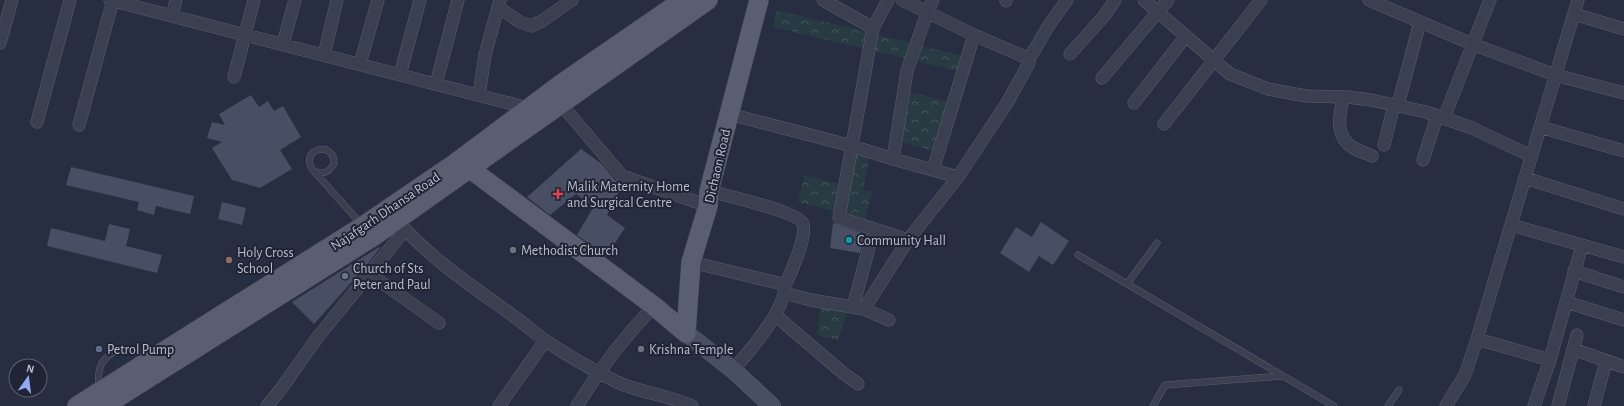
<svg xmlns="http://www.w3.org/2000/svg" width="1624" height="406" font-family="'Alegreya Sans',sans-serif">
<defs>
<pattern id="park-crowns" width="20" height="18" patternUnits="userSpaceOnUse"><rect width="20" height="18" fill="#293b42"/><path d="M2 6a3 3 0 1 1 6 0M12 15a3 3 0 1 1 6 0" fill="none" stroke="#46555c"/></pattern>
</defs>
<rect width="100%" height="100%" fill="#272e41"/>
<path fill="url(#park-crowns)" d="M777,10L962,56L958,71L773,27Z
M906,91L948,102L933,151L896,140Z
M855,150L870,153L863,190L872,192L864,222L844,215Z
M805,175L840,184L834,211L798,202Z
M821,305L848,310L838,340L817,335Z"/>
<path fill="#484f65" d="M251,95L259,107L268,101L274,111L283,106L301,137L280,150L292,169L260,188L232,180L212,148L222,142L207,138L212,122L225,125L219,114Z
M581,149L602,164L616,181L623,184L607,215L625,228L606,256L577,235L594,206L576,194L550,215L527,197Z
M71,167L194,196L190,214L156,206L154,215L137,210L139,202L66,185Z
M222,202L246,208L242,225L218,219Z
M1041,222L1069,241L1053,265L1039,256L1029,272L1000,253L1016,227L1032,237Z
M833,223L865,234L860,253L830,248Z
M109,224L130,229L126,246L162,255L157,273L47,246L51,228L105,241Z
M379,247L380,248L366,266L314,324L292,302Z"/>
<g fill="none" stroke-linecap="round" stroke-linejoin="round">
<defs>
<path id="service" d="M316,172C324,175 329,172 334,164C335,140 300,148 312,169L362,225
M1078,255L1334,406
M1127,284L1157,243
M99,388C98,380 98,371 102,363C111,348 134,346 147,358
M1153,406L1165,385L1283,376
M1388,406L1399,390"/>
<path id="minor" d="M110,0L528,108
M823,0L873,28
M1144,0L1230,74L1268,89L1306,96L1348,97L1371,100L1426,112L1472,128L1531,156
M1369,0L1472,44L1555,75L1624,93
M1006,1V0
M498,7L520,22L531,26L542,21L572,0
M1574,14L1624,29
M172,16L176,0
M0,43L12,0
M283,44L295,0
M1070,54L1104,16L1115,0
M324,55L337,0
M1029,59L1049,25L1067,0
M360,64L378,0
M400,75L420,0
M234,77L254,0
M1102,78L1168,0
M436,84L458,0
M479,95L485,55L500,0
M1343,97C1340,114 1334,135 1352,147C1358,151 1366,153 1372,156
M1134,103L1186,36
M561,104L622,176L708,206
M1398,105L1420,22
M729,114L852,146L893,159L958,177
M1444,118L1490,0
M37,122L70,0
M1164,124L1261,0
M79,125L113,0
M1540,127L1624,151
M1384,145L1394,105
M893,159L907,71L927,13L933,0
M1423,160L1437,116
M933,170L974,35
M1525,178L1624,209
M709,191C724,195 799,212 803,224C807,237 791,273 785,285
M397,220C429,258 472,286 512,315C524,323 534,333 546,341C568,356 593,370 617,382C641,393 668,395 692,406
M1511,225L1624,257
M874,229L839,218L873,28L888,0
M691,262L782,284L785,285C785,311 750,351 733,370
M1574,271L1624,287
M370,274L439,323
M784,293L811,300L864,309L889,320
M1566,302L1624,320
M853,307L874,229L908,240
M864,309L908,240L958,177L1007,103L1029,63V59L1025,57L974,35L902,0
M775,315L843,373L858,384
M1477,339L1550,360
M1573,349L1624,367
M267,406L281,389L317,338L405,230
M499,406L545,341
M577,406C599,370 624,337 654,306
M1446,406L1465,375L1477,339L1578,0
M1534,406L1550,360L1582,245
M1558,406L1577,335
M1594,406L1606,361"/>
<path id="secondary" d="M686,333L733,370L772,406"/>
<path id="primary" d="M461,162L654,306L686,333
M686,333L691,262L708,206L709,191L759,0
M77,406L363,226L454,164L561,84L683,0
M104,406L374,236L708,0"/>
</defs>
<use href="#service" stroke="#595e6e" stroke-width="7"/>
<use href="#minor" stroke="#595e6e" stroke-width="13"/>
<use href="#secondary" stroke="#595e6e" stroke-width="18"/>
<use href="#primary" stroke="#45495a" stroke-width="20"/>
<use href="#service" stroke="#3b4051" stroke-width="6"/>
<use href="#minor" stroke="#3b4051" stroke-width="12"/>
<use href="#secondary" stroke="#494f63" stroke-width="17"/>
<use href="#primary" stroke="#595f70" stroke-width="19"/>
</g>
<path fill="#e0444e" stroke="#202536" stroke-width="1.5" d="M556 188h4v4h4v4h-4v4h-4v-4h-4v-4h4z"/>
<circle fill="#0f9aa8" stroke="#202536" stroke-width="1.5" cx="849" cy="240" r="4"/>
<g fill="#6b7280" stroke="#202536" stroke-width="1.5">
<circle cx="513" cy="250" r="4"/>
<circle cx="345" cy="276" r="4"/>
<circle cx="641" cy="349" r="4"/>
</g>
<circle fill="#8d6e63" stroke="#202536" stroke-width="1.5" cx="229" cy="260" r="4"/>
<circle fill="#5c6f8a" stroke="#202536" stroke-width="1.5" cx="99" cy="349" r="4"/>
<g text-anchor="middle" stroke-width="4" stroke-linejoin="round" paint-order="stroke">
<g font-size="14" fill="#b8bccb" stroke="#202536">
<text transform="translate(717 166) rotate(-77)" y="5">Dichaon Road</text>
<text transform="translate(385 211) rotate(-34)" y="5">Najafgarh Dhansa Road</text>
</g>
<g font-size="14" fill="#b8bccb" stroke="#202536" text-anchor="start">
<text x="567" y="191">Malik Maternity Home<tspan x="567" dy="16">and Surgical Centre</tspan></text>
<text x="857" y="245">Community Hall</text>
<text x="521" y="255">Methodist Church</text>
<text x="237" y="257">Holy Cross<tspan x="237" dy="16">School</tspan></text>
<text x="353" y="273">Church of Sts<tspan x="353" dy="16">Peter and Paul</tspan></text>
<text x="107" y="354">Petrol Pump</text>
<text x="649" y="354">Krishna Temple</text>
</g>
</g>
<g transform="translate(28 378) rotate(14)"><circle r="19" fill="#202536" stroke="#5d6172"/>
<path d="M0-3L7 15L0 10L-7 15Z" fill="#92a9f6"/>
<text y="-6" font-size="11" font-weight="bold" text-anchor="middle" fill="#b8bccb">N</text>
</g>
</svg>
